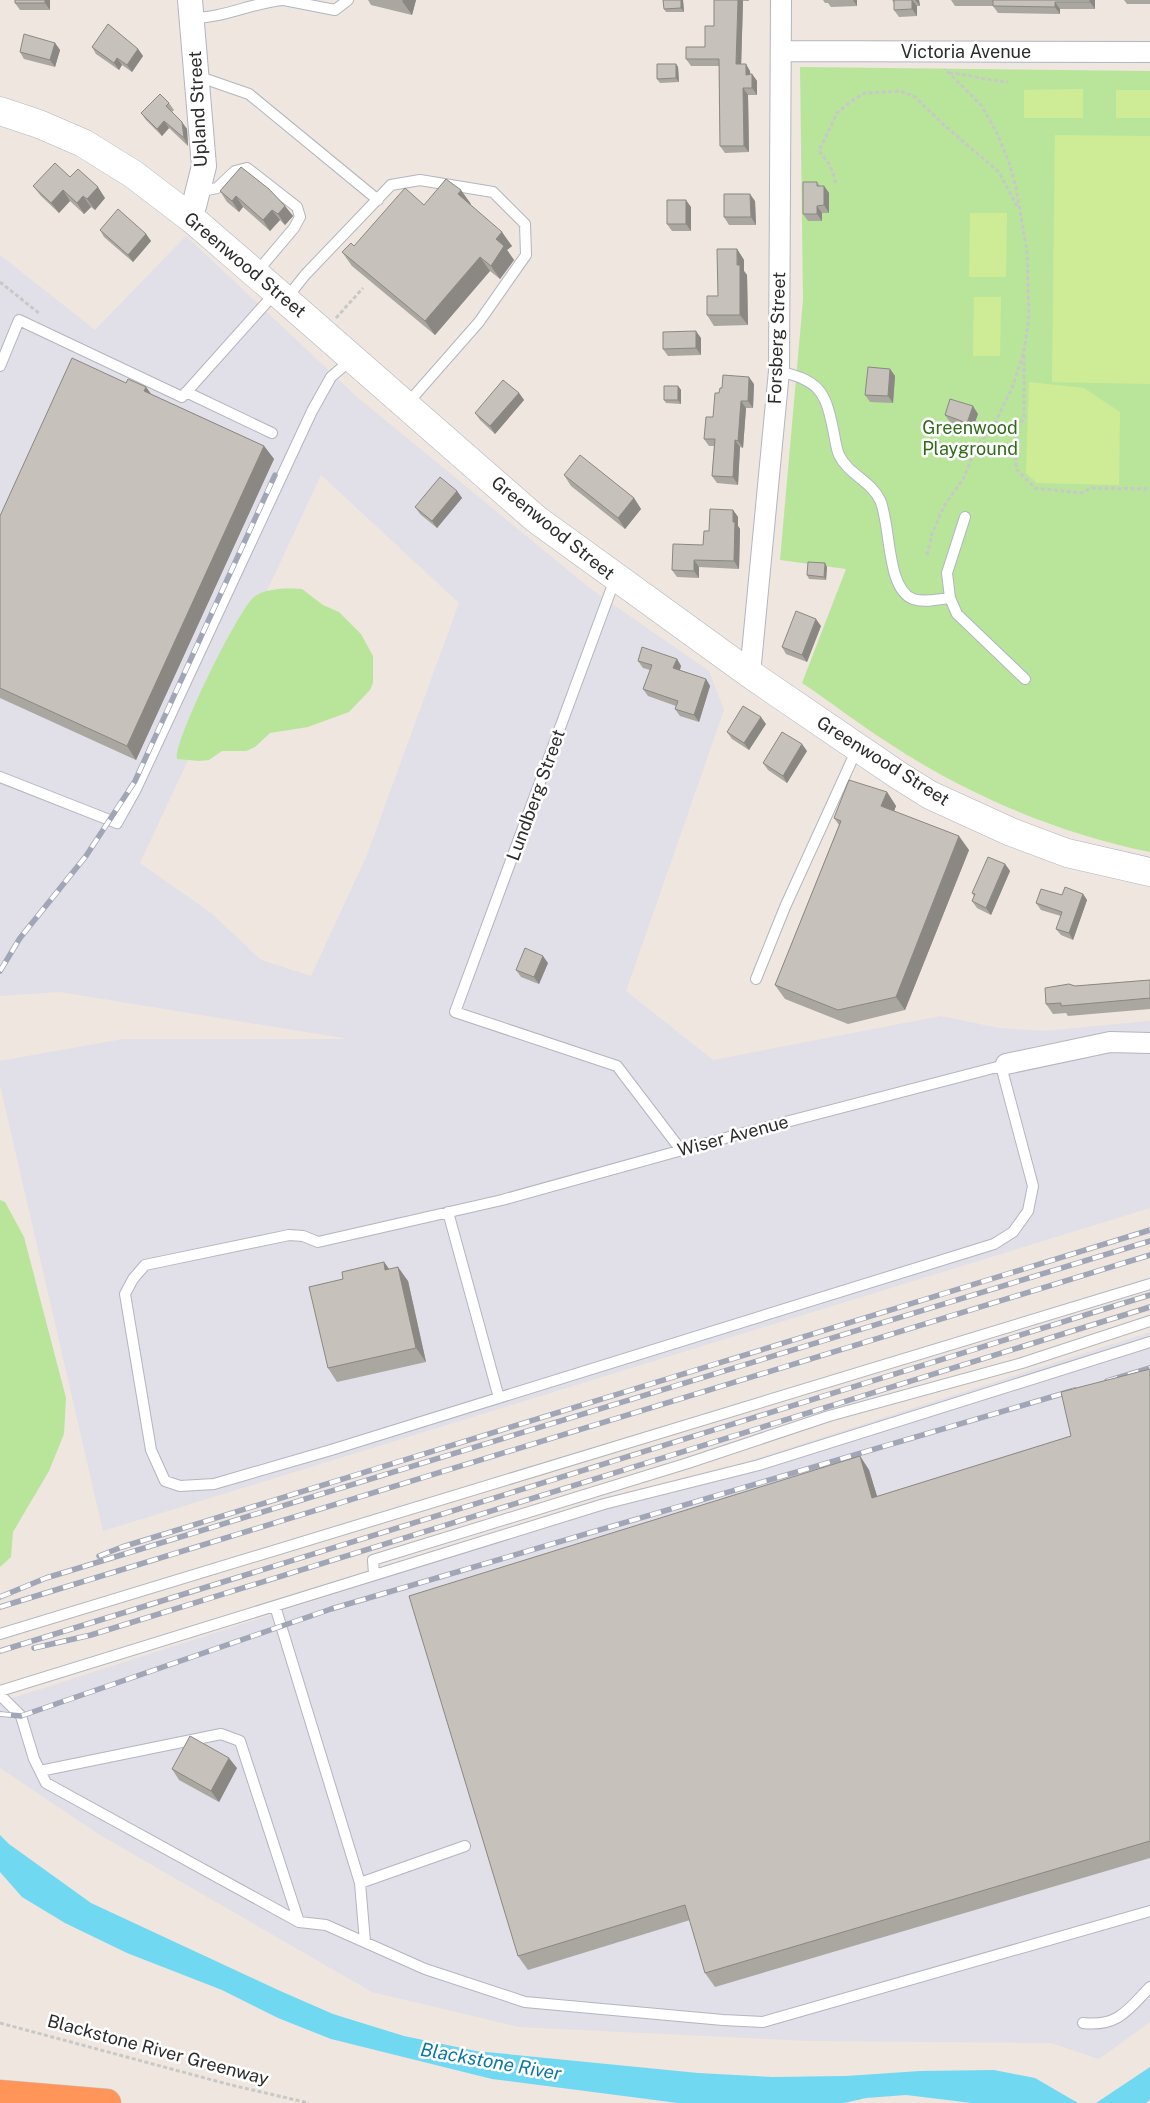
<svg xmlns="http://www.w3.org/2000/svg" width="1150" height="2103" font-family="'Public Sans',sans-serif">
<rect width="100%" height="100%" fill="#eee6df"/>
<path fill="#e1dfe7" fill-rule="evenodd" d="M186,236L357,397L592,590L709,671L724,710L626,991L713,1060L941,1016L999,1028L1043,1031L1150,1021V1208L103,1531L0,1085V1061L123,1039H349L60,992L0,996V255L95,330ZM321,475L459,603L367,855L311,976L261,960L211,913L140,863Z
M1150,1332V2022L1099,2059L1051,2043L811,2041L519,2027L372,1992L100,1835L0,1768V1702Z"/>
<path fill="#b9e59b" d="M800,67L1150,71V852C1059,834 968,795 890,744C860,725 832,703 802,683L846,569L780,560L803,300Z
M302,589L323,605L339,612L361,634L373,656V683L370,690L349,712L308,727L270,733L255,747L246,751H222L209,760L199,761L177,759C173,742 238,610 254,597C265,588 288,588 302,589Z
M0,1200L5,1202L24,1237L66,1398L64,1434L49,1471L13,1532L11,1557L0,1567Z"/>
<path fill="#ceec96" d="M1083,89V118H1024V90Z
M1116,90H1150V118H1116Z
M1055,135L1150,136V384L1052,382Z
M970,213H1007L1006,277H969Z
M974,297H1001L1000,356H973Z
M1029,382L1084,388L1120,412L1119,485L1037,483L1026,473Z"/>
<path fill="#71d8f1" d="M0,1835L9,1844L91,1903L278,1990L333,2014L404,2036L476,2051L698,2073L772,2077L846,2076L920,2071L994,2070L1035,2078L1078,2103H972L906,2095L866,2098L844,2103H678L492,2079L331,2039L278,2018L222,1990L127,1953L65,1923L22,1897L0,1872Z
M1150,2067V2100L1146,2103H1096Z"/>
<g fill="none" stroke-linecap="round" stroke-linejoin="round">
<defs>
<path id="service" d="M284,0L335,10L348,0
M192,18C223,18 252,3 282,0
M197,76L249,94L378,200
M198,192L217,188L235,171L247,168L297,207L300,217L294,228L256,273
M286,299L305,275L391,185L420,180L493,192L525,224L526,255L479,322L407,404
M0,366L19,320L182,397L276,292
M779,371C818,381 825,389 833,429C835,438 836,448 839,455C848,474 871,481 880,500C891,524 886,589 913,599C925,603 938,599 950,598
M186,392L272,433
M965,517L947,573L950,598L957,614L1025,679
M615,579L455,1012L617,1066L681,1150
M0,777L117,823L136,789L312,411L331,377L352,359
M756,979L785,907L857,749
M1001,1066L1033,1186L1028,1211L1013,1232L994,1244L331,1450L214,1484L180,1486L165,1481L151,1450L125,1294L133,1279L145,1265L289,1235L303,1236L318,1242L502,1200L740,1134L1001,1066L1006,1064
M448,1212L499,1398
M374,1575L373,1560L688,1463L829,1416L1022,1363L1150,1321
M275,1606L360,1883L365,1942
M0,1634L1150,1284
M0,1691L604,1504L759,1465L1150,1342
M0,1695L21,1716L34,1759L46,1783L299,1922L326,1925L425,1969L525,2002L723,2020L763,2022L1150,1911
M40,1771L221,1734L240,1741L299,1922
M360,1883L465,1846
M1083,2023C1118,2027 1128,2010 1150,1987"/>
<path id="minor" d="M782,51L1150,52
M750,674L779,371L781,0
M1006,1064L1110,1042L1150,1043"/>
<path id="tertiary" d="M187,215L194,206L204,166L190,0"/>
<path id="secondary" d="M0,111L39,124L83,143L133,174L192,219L272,288L536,519L750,674L898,775L930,795L1011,832L1067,853L1150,872"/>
<path id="motorway" d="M0,2094L107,2103"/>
</defs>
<use href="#service" stroke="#b2b6c0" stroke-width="12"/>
<use href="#minor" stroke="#b2b6c0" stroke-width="22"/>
<use href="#tertiary" stroke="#b2b6c0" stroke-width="26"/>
<use href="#secondary" stroke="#b2b6c0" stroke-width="29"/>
<use href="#motorway" stroke="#c8c8c8" stroke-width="29"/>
<path stroke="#c8c8c8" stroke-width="3" stroke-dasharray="4 2.5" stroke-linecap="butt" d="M949,73C969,74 987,81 1008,82
M836,183L830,165L819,151L837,113L850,102L865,93L901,91L915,97L944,125L999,172L1017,206
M0,282L40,314
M336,318L363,288
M1024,355V419L1016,429V469L1035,488L1081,493L1092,488L1150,489
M927,555L932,534L944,506L963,479L976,448L996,421L1012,388L1024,352L1029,316L1027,251L1016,188L1009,162L997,133L981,105L945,69
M0,2023L231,2085L309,2103"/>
<use href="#service" stroke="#fff" stroke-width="10"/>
<use href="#minor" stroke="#fff" stroke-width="20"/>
<use href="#tertiary" stroke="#fff" stroke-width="24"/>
<use href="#secondary" stroke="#fff" stroke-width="28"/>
<use href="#motorway" stroke="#ff9559" stroke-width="28"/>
<defs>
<path id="rail" d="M0,971L20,938L86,856L135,781L275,475
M1107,1381L1150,1368
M99,1556L122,1547L1150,1230
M0,1597L46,1578L1150,1241
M0,1607L1150,1255
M34,1648L91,1635L1150,1307
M0,1651L1150,1295
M0,1714L21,1716L331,1609L1075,1390"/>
</defs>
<use href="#rail" stroke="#a1a6b7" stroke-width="5.5"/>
<use href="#rail" stroke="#fff" stroke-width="4" stroke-dasharray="11" stroke-linecap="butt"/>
</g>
<path fill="#aaa6a0" d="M15,0H50V10H20L15,3Z
M368,0H416L412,15L371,5Z
M683,0L684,12H666L664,9Z
M714,0H749V1H743L741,64L750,71V75L752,74L757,81V95H748L749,152L725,153L720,146L719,66H691L686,59L705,47L714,26Z
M823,0H857V6L831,7L828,3H825Z
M892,0H919L920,6H917V16L899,17L894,10V3Z
M951,0H1095V9H1060V14L998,13L993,6H955Z
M1124,0H1150V4H1127Z
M55,43L60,50L55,67L24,59L20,52Z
M92,47L138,49L143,56L132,72L122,65L119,70L96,54Z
M676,64L678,67L679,82L660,83L657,79Z
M169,103L174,110L172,112L187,129L188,146L169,128L162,136L146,120L141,113Z
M70,177L105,198L95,210L91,207L84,214L70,201L59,213L41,196L33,186Z
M817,182L820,186H824L829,193V213H822V221H808L803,214Z
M220,191L285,206L293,216L285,225L280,220L270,231L243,207L239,212L227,202Z
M755,201L756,225H729L724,217Z
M471,204L470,205L512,246L507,250L514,260L500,279L490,271L435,335L352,266L342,252L354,246L424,205Z
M691,207V231H672L667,224Z
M100,230L146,234L151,241L133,262L104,237Z
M737,249L744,260V271L747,275L748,325L714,326L707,315L718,296Z
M701,338V355L668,356L663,349Z
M890,369L895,376L893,403L870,402L865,395Z
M126,383L146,387L151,394L264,446L274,459L136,760L0,698V516Z
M754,384L753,408H746L743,448L740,447L738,485L717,483L712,476L714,446H709L704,439L713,417L719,393Z
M678,386L681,390V404L666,403L664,400Z
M519,393L524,400L495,434L480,420L475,413Z
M978,414L972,430L950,422L945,415Z
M564,475L634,498L641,509L625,529L571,486Z
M457,491L462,498L437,528L420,514L415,507Z
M733,510L738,517V526L740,529L739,569L699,567V578L677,577L672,570L703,545L709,531Z
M827,567L826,580L809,579L807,575Z
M821,626L807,662L786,654L782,647Z
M677,659L681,666L680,670L706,679L710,686L699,722L680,716L675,709L676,706L648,696L643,689L650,670L643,668L638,661Z
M766,724L749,750L732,739L727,732Z
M807,751L787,783L768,770L763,763Z
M887,792L896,806L894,811L969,850L905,1010L848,1024L785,999L775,985L839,825L834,818Z
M1005,864L1010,871L991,915L977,908L972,901L974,896L972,893Z
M1083,894L1087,900L1073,940L1061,935L1056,929L1061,916L1041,910L1036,903L1062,895Z
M548,963L539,984L521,977L516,970Z
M1150,980V1009L1068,1016L1066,1013L1053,1014L1046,1004L1075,986Z
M384,1262L389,1269L408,1281L426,1362L337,1382L328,1368L343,1279Z
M1150,1369V1858L715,1987L705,1973L690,1920L528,1970L518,1956L860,1456L869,1470L877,1497L1071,1436Z
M237,1768L219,1802L179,1780L172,1769Z"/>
<path fill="#8b8782" d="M45,0H50V10L45,3Z
M403,0H416L412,15L402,1Z
M681,0H683L684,12L681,8Z
M738,0H742L743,1L741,71L736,64Z
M853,0H857V6Z
M912,0L917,6V16L912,9Z
M915,0H919L920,6Z
M1090,0H1095V9L1090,2Z
M1055,2L1060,9V14L1055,7Z
M55,43L60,50L55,67L50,60Z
M138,49L143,56L132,72L127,65Z
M117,58L122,65L119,70L114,63Z
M676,64L678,67L679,82L676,78Z
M746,64L750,71L751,81L746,75Z
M752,74L757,81V95L752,88Z
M743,88L748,95L749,152L744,146Z
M164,121L169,128L162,136L157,129Z
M182,122L187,129L188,146L184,138Z
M824,186L829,193V213L824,205Z
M98,187L105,198L95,210L87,199Z
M63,190L70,201L59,213L51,203Z
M461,190L471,204L468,208L458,194Z
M750,194L755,201L756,225L751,217Z
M83,196L91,207L84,214L77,203Z
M236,196L243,207L239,212L232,201Z
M686,200L691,207V231L686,224Z
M285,206L293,216L285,225L278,214Z
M817,206L822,213V221L817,214Z
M272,210L280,220L270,231L263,220Z
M502,232L512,246L507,250L514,260L500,279L491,266L496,239Z
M146,234L151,241L133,262L128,255Z
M737,249L744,260V271L747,275L748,325L740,315Z
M480,257L490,271L435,335L425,321Z
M696,331L701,338V355L696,348Z
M890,369L895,376L893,403L888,396Z
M749,377L754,384L753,408L748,401Z
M678,386L681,390V404L678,400Z
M146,387L156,401L144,391Z
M519,393L524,400L495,434L490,426Z
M741,401L746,408L743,448L738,441Z
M973,406L978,414L972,430L967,423Z
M735,440L740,447L738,485L733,477Z
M264,446L274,459L136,760L127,746Z
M457,491L462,498L437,528L432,521Z
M634,498L641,509L625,529L618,518Z
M733,510L738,517V526L740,529L739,569L734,561Z
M694,560L699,567V578L694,571Z
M825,563L827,567L826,580L824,577Z
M816,619L821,626L807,662L802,655Z
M677,659L681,666L678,675L673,668Z
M706,679L710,686L699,722L694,715Z
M761,717L766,724L749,750L744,743Z
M802,744L807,751L787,783L783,776Z
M887,792L896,806L891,819L881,806Z
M959,836L969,850L905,1010L896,997Z
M1005,864L1010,871L991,915L986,908Z
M1083,894L1087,900L1073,940L1069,933Z
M543,956L548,963L539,984L534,977Z
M384,1262L394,1276L385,1270Z
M398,1267L408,1281L426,1362L416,1348Z
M860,1456L869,1470L882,1512L872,1498Z
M229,1758L237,1768L219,1802L211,1791Z"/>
<path fill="#c6c1ba" stroke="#8b8782" d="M15,0H45V3H15Z
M663,0H681V8L664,9Z
M714,0H738L736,64H746V75L752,74V88H743L744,146H720L719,59H686V47H705V26H714Z
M894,0H912V9L894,10Z
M993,0H1090V2H1055V7L993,6Z
M108,24L138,49L127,65L117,58L114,63L92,47Z
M24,34L55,43L50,60L20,52Z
M657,64H676V78L657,79Z
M160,94L169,103L166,106L182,122L184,138L164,121L157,129L141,113Z
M55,163L70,177L78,169L98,187L87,199L83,196L77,203L63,190L51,203L33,186Z
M241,167L269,189L285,206L278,214L272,210L263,220L236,196L232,201L220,191Z
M446,179L461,190L458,194L502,232L496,239L504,246L491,266L480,257L425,321L342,252L351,243L354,246L405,188L424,205Z
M803,182H817V186H824V205L817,206V214H803Z
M724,194H750L751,217H724Z
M667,200H686V224H667Z
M118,209L146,234L128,255L100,230Z
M717,249H737V265H740V315H707V296H718Z
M696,331V348L663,349V332Z
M72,358L126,383L128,379L146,387L144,391L264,446L127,746L0,688V516Z
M868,367L890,369L888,396L865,395Z
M723,375L749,377L748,401H741L738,441L735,440L733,477L712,476L715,439H704L706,417H713L715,393H719L720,388H722Z
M503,380L519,393L490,426L475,413Z
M664,386H678V400H664Z
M950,399L973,406L967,423L945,415Z
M580,455L634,498L618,518L564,475Z
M440,477L457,491L432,521L415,507Z
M710,509L733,510V522H735L734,561L694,560V571L672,570L673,544L703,545L704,531H709Z
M808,562L825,563L824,577L807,575Z
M796,611L816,619L802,655L782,647Z
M642,647L677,659L673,668L706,679L694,715L675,709L678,701L643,689L652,665L638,661Z
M743,706L761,717L744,743L727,732Z
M782,732L802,744L783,776L763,763Z
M849,780L887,792L881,806L959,836L896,997L838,1010L775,985L841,821L834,818Z
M988,857L1005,864L986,908L972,901L975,894L972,893Z
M1065,887L1083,894L1069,933L1056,929L1062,912L1036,903L1041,889L1062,895Z
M525,948L543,956L534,977L516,970Z
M1150,980V998L1061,1006V1003L1046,1004L1045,988L1069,984L1075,986Z
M384,1262L385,1270L398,1267L416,1348L328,1368L309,1287L343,1279L342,1272Z
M1150,1369V1841L705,1973L685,1905L518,1956L409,1596L860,1456L872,1498L1071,1436L1061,1392Z
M190,1736L229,1758L211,1791L172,1769Z"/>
<g text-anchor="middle" stroke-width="5" stroke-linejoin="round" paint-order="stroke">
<g font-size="18" fill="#2c2c2c" stroke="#fff">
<text x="966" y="58">Victoria Avenue</text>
<text transform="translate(198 109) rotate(-93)" y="6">Upland Street</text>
<text transform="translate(245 265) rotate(40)" y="6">Greenwood Street</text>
<text transform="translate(777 338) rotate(-88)" y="6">Forsberg Street</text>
<text transform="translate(553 528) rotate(39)" y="6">Greenwood Street</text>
<text transform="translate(883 761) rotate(32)" y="6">Greenwood Street</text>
<text transform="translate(536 795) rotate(-70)" y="6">Lundberg Street</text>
<text transform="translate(733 1136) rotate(-15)" y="6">Wiser Avenue</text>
<text transform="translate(158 2050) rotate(15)" y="6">Blackstone River Greenway</text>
</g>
<g font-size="18" fill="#316c1a" stroke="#fff">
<text x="970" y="434">Greenwood<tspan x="970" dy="21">Playground</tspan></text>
</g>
<g font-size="19" font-style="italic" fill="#0b78a1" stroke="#fff">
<text transform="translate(491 2061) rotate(10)" y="7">Blackstone River</text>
</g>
</g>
</svg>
